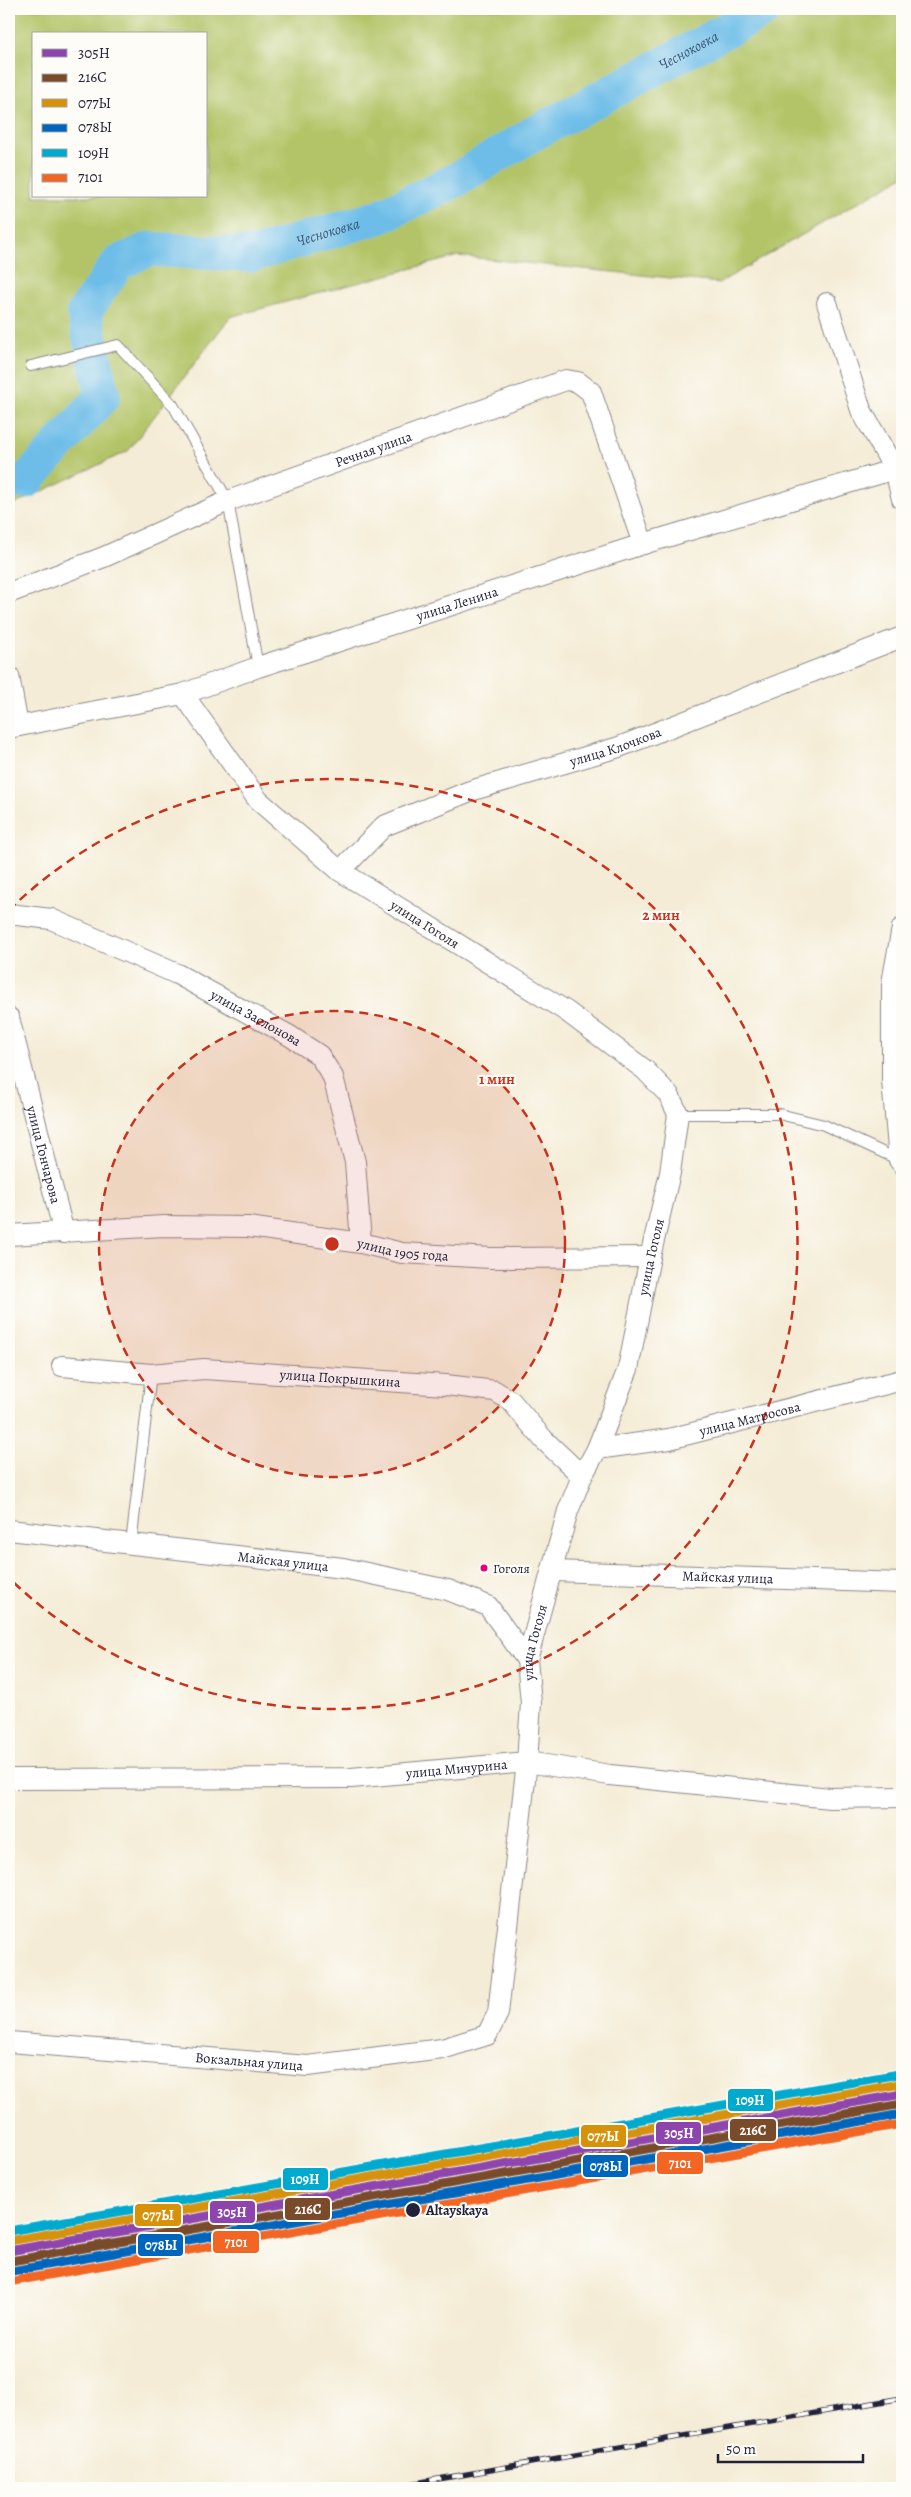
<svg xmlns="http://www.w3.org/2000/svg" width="911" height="2497" font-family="Alegreya,serif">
<rect width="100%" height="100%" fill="#fdfcf7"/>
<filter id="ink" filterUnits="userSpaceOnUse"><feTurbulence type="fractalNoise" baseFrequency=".02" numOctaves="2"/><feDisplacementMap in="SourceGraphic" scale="10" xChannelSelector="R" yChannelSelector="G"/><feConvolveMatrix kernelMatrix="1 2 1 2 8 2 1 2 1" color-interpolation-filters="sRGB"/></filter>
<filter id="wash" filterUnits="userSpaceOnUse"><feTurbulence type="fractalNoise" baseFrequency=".0096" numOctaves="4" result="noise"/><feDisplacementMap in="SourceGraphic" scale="20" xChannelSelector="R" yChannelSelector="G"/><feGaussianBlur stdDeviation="1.12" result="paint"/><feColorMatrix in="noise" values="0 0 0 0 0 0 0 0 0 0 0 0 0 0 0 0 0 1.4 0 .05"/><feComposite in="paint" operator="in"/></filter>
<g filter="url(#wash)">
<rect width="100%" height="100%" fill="#f4ecd6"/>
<path fill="#b3c468" stroke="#6a7352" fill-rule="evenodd" d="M9,9H902V177L719,283L458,256L230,317L128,451L9,507ZM34,34H206V196H34Z"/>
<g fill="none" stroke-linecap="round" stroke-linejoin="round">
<path stroke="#6dbde8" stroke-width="35" id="s1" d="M9,482L26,481L103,396L84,312L118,263L149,249L251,255L379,217L456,180L531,135L766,9"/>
</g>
</g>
<g filter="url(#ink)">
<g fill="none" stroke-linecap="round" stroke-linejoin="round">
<defs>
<path id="service" d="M31,366L118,345L173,405L228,501L258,667
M678,1114H779L824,1125L899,1160
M131,1544L151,1374"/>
<g id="minor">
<path d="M827,303L861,410L895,470L902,499"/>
<path id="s2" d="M9,593L104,557L228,501L566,380L578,382L591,392L643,544"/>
<path d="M9,676L18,726"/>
<path id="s3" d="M9,728L183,694L258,667L643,544L902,467"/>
<path id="s4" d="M340,871L384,826L470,791L619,747L902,637"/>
<path id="s5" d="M9,914L51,919L177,974L290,1036L319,1055L333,1077L355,1162L361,1243"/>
<path d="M902,928L892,983V1080L899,1160L902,1164"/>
<path id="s6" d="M9,1018L64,1233"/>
<path id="s7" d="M9,1235L164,1226L248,1227L361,1243L402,1253L491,1258L650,1257"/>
<path id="s8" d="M62,1366L151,1374L204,1369L446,1385L495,1391L511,1401L544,1440L582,1476"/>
<path id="s9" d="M597,1449L669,1439L902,1380"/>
<path id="s10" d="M9,1530L343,1568L448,1590L488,1606L527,1660"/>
<path id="s11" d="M553,1571L902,1583"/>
<path id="s12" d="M9,1779L351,1778L527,1762L610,1775L830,1798L902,1797"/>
<path id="s13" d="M9,2042L308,2066L442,2049L487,2035L498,2013L527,1762L531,1703L527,1660L568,1511L582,1476L597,1449L628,1369L650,1257L670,1173L678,1114L669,1095L645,1070L566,1011L340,871L258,800L183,694"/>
</g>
</defs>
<use href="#service" stroke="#8b8788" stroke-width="12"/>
<use href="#minor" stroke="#8b8788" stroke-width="22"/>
<use href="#service" stroke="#fff" stroke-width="10"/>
<use href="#minor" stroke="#fff" stroke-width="20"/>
<defs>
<path id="rail" d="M387,2488L902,2398"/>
</defs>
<use href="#rail" stroke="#22223b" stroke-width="5.5"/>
<use href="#rail" stroke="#fdfcf7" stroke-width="4" stroke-dasharray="11" stroke-linecap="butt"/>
<defs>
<path id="rail-1" d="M9,2251L902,2094"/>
<path id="rail-2" d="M11,2261L902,2104"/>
<path id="rail-3" d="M9,2241L900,2084"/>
<path id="rail-4" d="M12,2271L902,2114"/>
<path id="rail-5" d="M9,2231L899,2074"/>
<path id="rail-6" d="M14,2281L902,2124"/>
</defs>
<use href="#rail-1" stroke="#fdfcf7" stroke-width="12"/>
<use href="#rail-2" stroke="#fdfcf7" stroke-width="12"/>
<use href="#rail-3" stroke="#fdfcf7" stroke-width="12"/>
<use href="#rail-4" stroke="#fdfcf7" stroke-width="12"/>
<use href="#rail-5" stroke="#fdfcf7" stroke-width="12"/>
<use href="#rail-6" stroke="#fdfcf7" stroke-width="12"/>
<use href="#rail-1" stroke="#8e44ad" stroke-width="9"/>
<use href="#rail-2" stroke="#7a4b2a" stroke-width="9"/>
<use href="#rail-3" stroke="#d79209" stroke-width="9"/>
<use href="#rail-4" stroke="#0065bd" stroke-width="9"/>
<use href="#rail-5" stroke="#00a9ce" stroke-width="9"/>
<use href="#rail-6" stroke="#f26522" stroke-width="9"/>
</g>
</g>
<circle cx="332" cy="1244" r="233" fill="#c8321e" fill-opacity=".12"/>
<g fill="none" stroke="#c8321e" stroke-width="2.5" stroke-dasharray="9 6">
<circle cx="332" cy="1244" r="233"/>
<path d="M9 910A465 465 0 1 1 9 1578"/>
</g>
<circle fill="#e5007d" stroke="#fdfcf7" stroke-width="2" cx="484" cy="1568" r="4.5"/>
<circle fill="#22223b" stroke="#fdfcf7" stroke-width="2" cx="413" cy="2210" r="8"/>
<g text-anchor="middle" stroke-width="4.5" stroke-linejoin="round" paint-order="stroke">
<g font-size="13" fill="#22223b" stroke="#fdfcf7" text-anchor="start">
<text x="493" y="1573">Гоголя</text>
</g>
<g font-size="14" fill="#22223b" stroke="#fdfcf7">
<text dy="5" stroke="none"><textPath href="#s2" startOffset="392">Речная улица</textPath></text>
<text dy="5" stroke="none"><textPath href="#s3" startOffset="466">улица Ленина</textPath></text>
<text dy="5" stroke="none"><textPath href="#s4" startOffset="308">улица Клочкова</textPath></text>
<text transform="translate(425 924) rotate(32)" y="5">улица Гоголя</text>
<text dy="5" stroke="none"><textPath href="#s5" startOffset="270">улица Заслонова</textPath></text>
<text dy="5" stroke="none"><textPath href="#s6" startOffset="141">улица Гончарова</textPath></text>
<text dy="5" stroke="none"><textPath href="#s7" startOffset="396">улица 1905 года</textPath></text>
<text dy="5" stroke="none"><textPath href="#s13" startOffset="1285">улица Гоголя</textPath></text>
<text dy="5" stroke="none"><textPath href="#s8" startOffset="279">улица Покрышкина</textPath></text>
<text dy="5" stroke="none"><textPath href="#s9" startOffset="156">улица Матросова</textPath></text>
<text dy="5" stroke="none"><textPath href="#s10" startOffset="276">Майская улица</textPath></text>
<text dy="5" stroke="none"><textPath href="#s11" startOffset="175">Майская улица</textPath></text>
<text dy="5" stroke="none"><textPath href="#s13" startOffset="880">улица Гоголя</textPath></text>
<text dy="5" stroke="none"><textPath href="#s12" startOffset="448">улица Мичурина</textPath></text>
<text dy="5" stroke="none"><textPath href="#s13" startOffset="241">Вокзальная улица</textPath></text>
</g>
<g font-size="14" font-weight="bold" fill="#22223b" stroke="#fdfcf7" text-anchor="start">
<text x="426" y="2215">Altayskaya</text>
</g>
<g font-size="15" font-style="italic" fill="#3c5878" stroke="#fdfcf7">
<text dy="5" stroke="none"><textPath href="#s1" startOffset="899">Чесноковка</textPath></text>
<text dy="5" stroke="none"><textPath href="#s1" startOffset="494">Чесноковка</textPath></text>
</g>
</g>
<circle cx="332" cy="1244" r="8" fill="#c8321e" stroke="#fdfcf7" stroke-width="2.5"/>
<g font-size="15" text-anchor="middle" font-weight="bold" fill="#c8321e" stroke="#fdfcf7" stroke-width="4.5" stroke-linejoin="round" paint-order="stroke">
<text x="661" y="920">2 мин</text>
<text x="497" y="1084">1 мин</text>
</g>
<g stroke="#fdfcf7" stroke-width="2">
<rect x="727" y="2088" width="47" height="24" rx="5" fill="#00a9ce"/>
<rect x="729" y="2118" width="48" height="24" rx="5" fill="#7a4b2a"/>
<rect x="655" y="2121" width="47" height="24" rx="5" fill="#8e44ad"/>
<rect x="580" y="2124" width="47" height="24" rx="5" fill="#d79209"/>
<rect x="656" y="2151" width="48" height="24" rx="5" fill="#f26522"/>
<rect x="582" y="2154" width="47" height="24" rx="5" fill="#0065bd"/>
<rect x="282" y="2167" width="47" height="24" rx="5" fill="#00a9ce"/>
<rect x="284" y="2197" width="47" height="24" rx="5" fill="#7a4b2a"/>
<rect x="209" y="2200" width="47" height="24" rx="5" fill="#8e44ad"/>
<rect x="134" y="2203" width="48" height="24" rx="5" fill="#d79209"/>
<rect x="212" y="2230" width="48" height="24" rx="5" fill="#f26522"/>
<rect x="137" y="2233" width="47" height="24" rx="5" fill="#0065bd"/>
</g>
<g font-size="14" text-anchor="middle" font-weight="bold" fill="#fff">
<text x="750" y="2105">109Н</text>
<text x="753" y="2135">216С</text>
<text x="679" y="2138">305Н</text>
<text x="603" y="2141">077Ы</text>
<text x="680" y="2168">7101</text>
<text x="606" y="2171">078Ы</text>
<text x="305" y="2184">109Н</text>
<text x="308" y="2214">216С</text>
<text x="232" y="2217">305Н</text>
<text x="158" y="2220">077Ы</text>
<text x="236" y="2247">7101</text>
<text x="161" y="2250">078Ы</text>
</g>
<rect width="911" height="2497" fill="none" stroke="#fdfcf7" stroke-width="30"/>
<rect x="32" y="32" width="175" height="165" fill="#fdfcf7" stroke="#a5a5ac"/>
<rect x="42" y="49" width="25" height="8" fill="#8e44ad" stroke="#a5a5ac"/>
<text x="78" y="58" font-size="15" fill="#22223b">305Н</text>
<rect x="42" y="74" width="25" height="8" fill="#7a4b2a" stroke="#a5a5ac"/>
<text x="78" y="82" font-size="15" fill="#22223b">216С</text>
<rect x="42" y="99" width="25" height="8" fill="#d79209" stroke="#a5a5ac"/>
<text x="78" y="108" font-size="15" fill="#22223b">077Ы</text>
<rect x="42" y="124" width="25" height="8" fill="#0065bd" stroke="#a5a5ac"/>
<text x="78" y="132" font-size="15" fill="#22223b">078Ы</text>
<rect x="42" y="149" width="25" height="8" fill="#00a9ce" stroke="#a5a5ac"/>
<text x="78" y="158" font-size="15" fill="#22223b">109Н</text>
<rect x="42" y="174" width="25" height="8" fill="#f26522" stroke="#a5a5ac"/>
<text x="78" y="182" font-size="15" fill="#22223b">7101</text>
<path d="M718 2454v8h145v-8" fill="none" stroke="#22223b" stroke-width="2.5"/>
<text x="726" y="2454" font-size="15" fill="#22223b" stroke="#fdfcf7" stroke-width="4" paint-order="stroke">50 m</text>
</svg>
